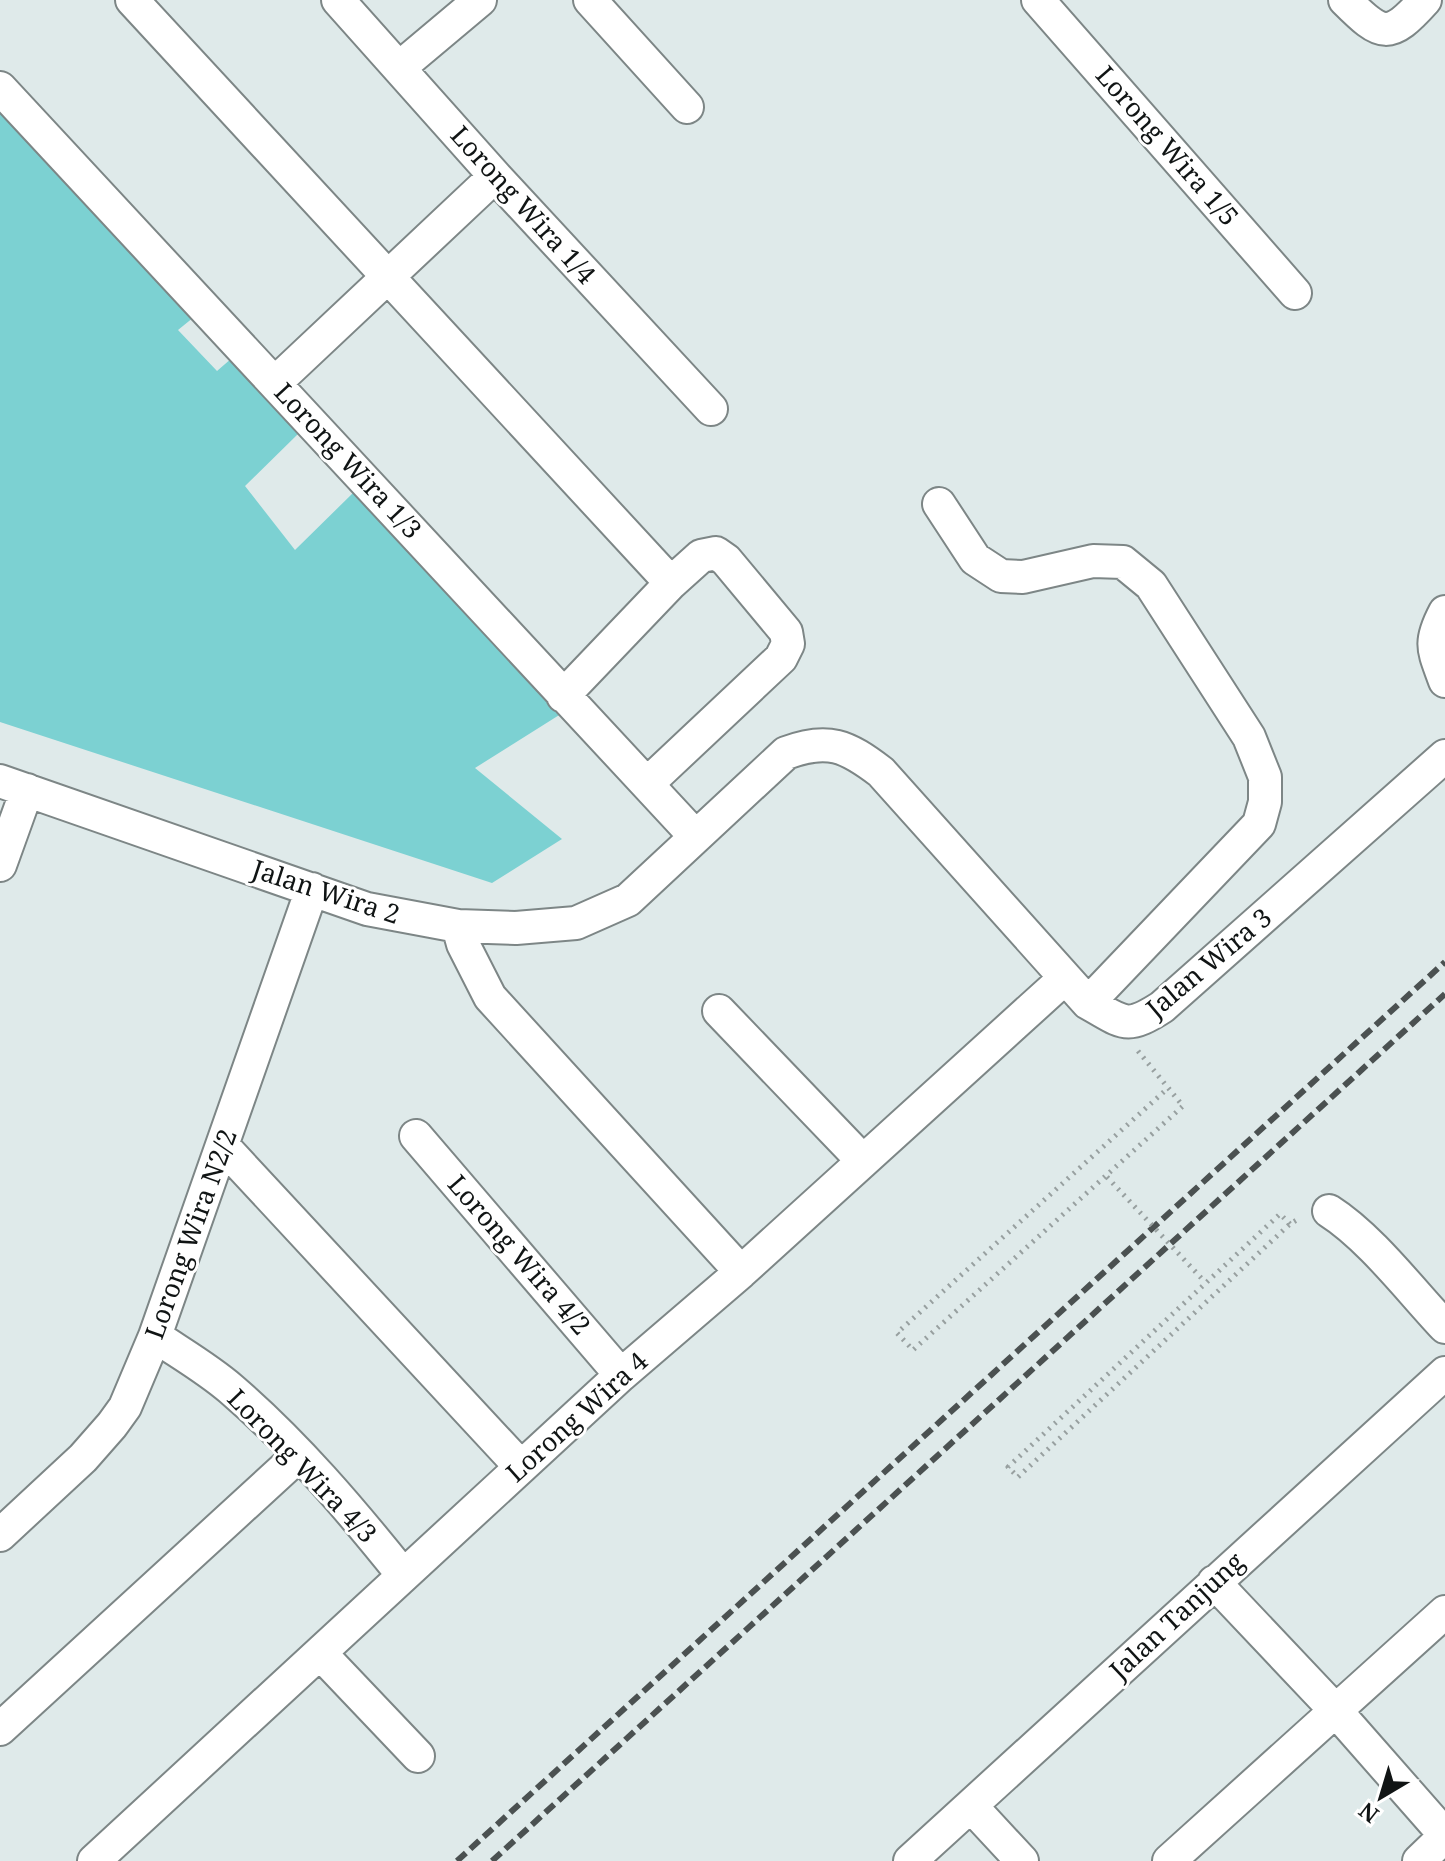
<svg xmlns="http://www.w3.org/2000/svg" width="1445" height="1861" font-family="'Noto Serif',serif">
<rect width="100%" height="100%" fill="#dfeaea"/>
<path fill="#7cd1d2" d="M0,110L194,317L178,330L217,371L232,358L298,434L245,486L295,550L354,492L564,712L475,768L562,839L492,883L0,722Z"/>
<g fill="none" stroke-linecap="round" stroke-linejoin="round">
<defs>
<path id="minor" d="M132,0L671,583
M338,0L495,176L711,409
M590,0L687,107
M1038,0L1295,293
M1345,0C1382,37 1389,40 1425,0
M399,68L480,0
M0,88L695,836
M275,383L495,176
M939,504L975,559L1001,576L1023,577L1093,561L1123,562L1151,585L1249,737L1265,777V802L1259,824L1088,1003
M1445,612C1428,644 1434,650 1445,681
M563,696L671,583L701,556L716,553L726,560L786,632L788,644L781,658L647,784
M0,781L367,909L458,926L516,928L576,923L628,900L786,753C828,737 847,746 881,772L1088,1003C1123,1022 1125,1031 1162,1007L1445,756
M0,865L27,790
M458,926L463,944L490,997L741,1272
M719,1011L862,1160
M416,1136L621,1375
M223,1146L521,1467
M1329,1211C1370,1237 1411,1291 1445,1327
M155,1336C180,1353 208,1369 231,1389C295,1444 351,1510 403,1575
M0,1535L83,1458L112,1425L125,1407L155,1336L312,889
M1214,1582L1336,1711L1445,1835
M321,1654L418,1756
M0,1729L299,1455
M971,1806L1022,1861
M94,1861L621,1375L741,1272L1065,978
M910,1861L1445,1373
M1169,1861L1445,1612
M1419,1861L1445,1836"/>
</defs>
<use href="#minor" stroke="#7d8686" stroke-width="36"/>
<path stroke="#98a0a0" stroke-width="5" stroke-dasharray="2 6" stroke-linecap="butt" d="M1138,1051L1183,1106L913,1350L897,1333L1167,1089
M1290,1224L1280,1214L1008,1467L1018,1477L1290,1224L1300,1218"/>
<use href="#minor" stroke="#fff" stroke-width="32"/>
<path stroke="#4b5151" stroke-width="6" stroke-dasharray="12 6" stroke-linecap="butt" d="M457,1861L1445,962
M492,1861L1445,994"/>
<path stroke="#98a0a0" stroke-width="5" stroke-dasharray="2 6" stroke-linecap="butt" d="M1107,1177L1205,1282"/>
</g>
<g text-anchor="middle" stroke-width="6" stroke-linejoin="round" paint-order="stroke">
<g font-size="26" fill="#101414" stroke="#fff">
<text transform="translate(1167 146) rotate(49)" y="9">Lorong Wira 1/5</text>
<text transform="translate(523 205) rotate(48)" y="9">Lorong Wira 1/4</text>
<text transform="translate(348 461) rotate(47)" y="9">Lorong Wira 1/3</text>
<text transform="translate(326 892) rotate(18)" y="9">Jalan Wira 2</text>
<text transform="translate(1209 963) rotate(-40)" y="9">Jalan Wira 3</text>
<text transform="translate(191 1234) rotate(-70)" y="9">Lorong Wira N2/2</text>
<text transform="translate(519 1255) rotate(49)" y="9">Lorong Wira 4/2</text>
<text transform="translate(577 1417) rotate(-42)" y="9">Lorong Wira 4</text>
<text transform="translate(302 1466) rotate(46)" y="9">Lorong Wira 4/3</text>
<text transform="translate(1177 1616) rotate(-43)" y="9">Jalan Tanjung</text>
</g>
</g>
<g transform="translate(1381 1797) rotate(218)" stroke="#ffffff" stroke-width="6" paint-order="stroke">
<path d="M0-6L14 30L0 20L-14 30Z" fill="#101414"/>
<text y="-12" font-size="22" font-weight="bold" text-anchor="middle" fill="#101414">N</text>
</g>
</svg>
